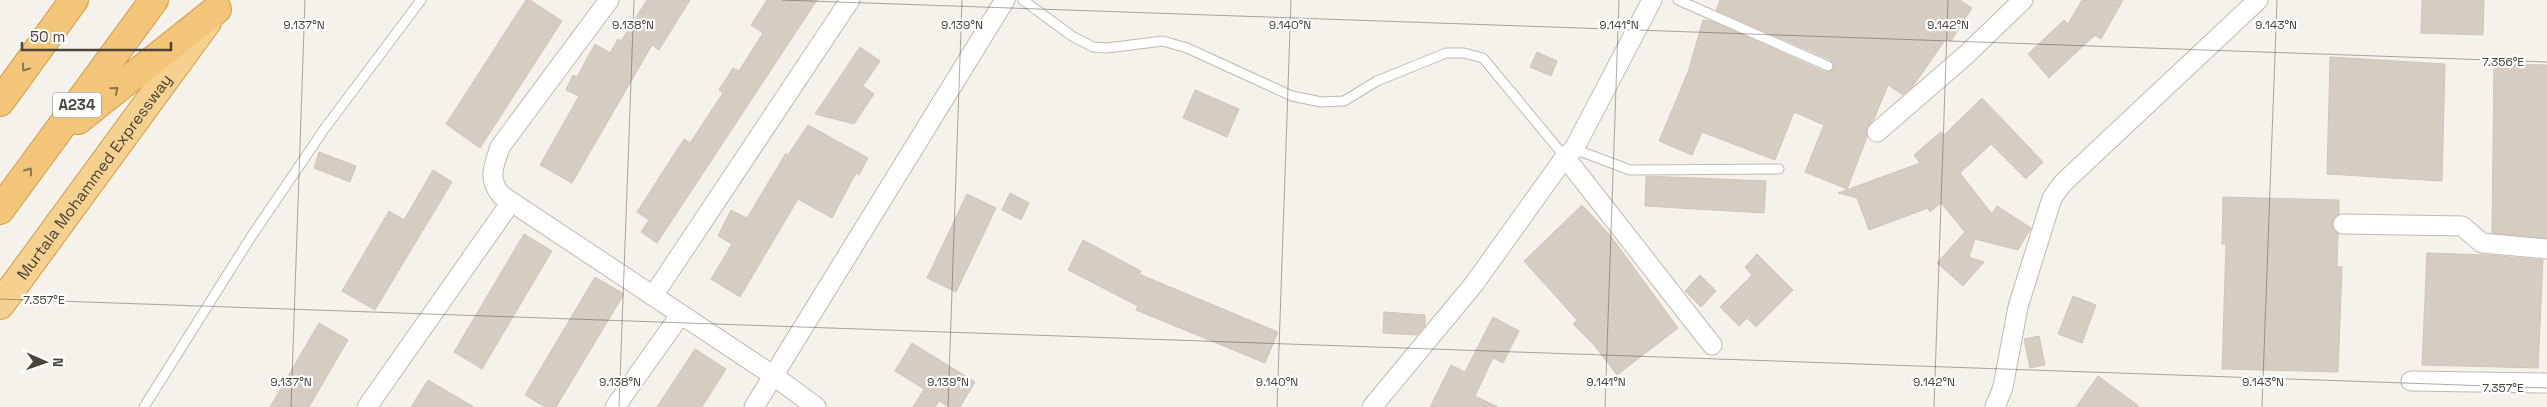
<svg xmlns="http://www.w3.org/2000/svg" width="2547" height="407" font-family="'Space Grotesk',sans-serif">
<rect width="100%" height="100%" fill="#f5f2ec"/>
<path fill="#d6cdc2" stroke="#d0c5b6" d="M526,0H530L562,21L480,148L446,124Z
M647,0H690L659,50L652,45L572,183L540,165L579,96L566,90L573,75L577,77L595,44L610,53L618,39L621,41Z
M767,0H817L657,243L641,232L649,220L637,212L684,139L690,143L723,93L719,90L733,68L739,71L763,33L751,25Z
M1720,0H1960L1972,8L1951,41L1946,39L1913,86L1903,95L1888,85L1874,119L1867,128V137L1847,189L1805,172L1824,125L1794,112L1775,160L1702,132L1692,155L1659,141L1688,72L1703,20L1711,21L1825,72L1831,71L1834,68L1831,60L1716,10Z
M2082,0H2123L2101,39L2095,35L2049,78L2028,54L2064,20L2068,24Z
M2422,0H2484L2483,35L2421,33Z
M860,47L880,61L863,86L874,94L854,124L815,114Z
M1537,52L1557,61L1551,76L1530,67Z
M2330,57L2445,64L2442,181L2327,174Z
M2494,64L2547,65V238L2492,233Z
M1195,90L1239,109L1227,137L1183,118Z
M1982,98L2043,162L2026,179L1991,144L1960,173L1992,214L1997,206L2031,228L2018,250L1975,239L1969,257L1984,262L1963,286L1937,263L1965,232L1941,203L1930,212L1928,208L1869,230L1857,198L1838,193L1920,163L1914,155L1941,132L1944,135Z
M808,125L868,158L859,175L856,173L832,218L798,199L740,297L711,279L732,244L718,236L731,210L747,218L786,153L788,155Z
M319,152L356,166L350,182L314,168Z
M433,170L452,182L375,310L342,291L389,211L404,220Z
M1646,176L1766,181L1764,213L1645,206Z
M1010,193L1029,203L1021,220L1002,210Z
M967,194L996,208L956,292L927,278Z
M2223,197L2339,200V214L2334,218L2332,224L2338,234L2337,267H2342L2338,372L2222,369L2226,244H2222Z
M1582,205L1610,235L1678,328L1617,375L1594,345L1573,324L1577,320L1524,261Z
M524,234L552,251L482,369L454,352Z
M1083,240L1141,271L1139,274L1278,332L1265,363L1136,310L1138,306L1068,270Z
M2427,253L2488,255L2543,260L2538,368L2422,365Z
M1757,254L1793,290L1756,327L1747,318L1739,326L1720,307L1752,275L1745,267Z
M1700,275L1716,291L1701,307L1685,291Z
M595,277L624,294L556,407H545L525,395Z
M2073,296L2096,305L2082,343L2058,334Z
M1384,312L1425,315V326L1417,335L1383,333Z
M1493,317L1519,331L1503,363L1493,358L1475,396L1498,407H1430L1451,365L1465,372Z
M319,323L348,340L309,407H270Z
M2039,336L2045,365L2030,368L2024,339Z
M912,343L975,382L960,407H949L939,401L935,407H913L924,389L895,371Z
M695,349L726,369L702,407H657Z
M2098,376L2140,407H2076Z
M428,380L474,407H411Z"/>
<g fill="none" stroke-linecap="round" stroke-linejoin="round">
<defs>
<path id="service" d="M1023,0L1072,36L1093,47L1107,48L1163,41L1187,48L1292,96L1321,102L1344,101L1377,81L1446,53H1464L1483,58L1565,157
M1678,0L1828,66
M1574,149L1630,170L1779,169
M144,407L251,237L325,128L421,0"/>
<path id="minor" d="M609,0L500,147C494,166 487,178 501,195L774,376L816,407
M1877,132L1966,55L2023,0
M1565,157L1712,345
M2343,224L2462,226L2482,243L2547,249
M653,296L850,0
M2411,381L2547,383
M367,407L511,202
M615,407L681,314
M754,407L1005,0
M1372,407L1474,284L1565,157L1574,149L1652,0
M1995,407L2003,387L2018,307L2052,198L2063,183L2258,0"/>
<g id="trunk">
<path id="s1" d="M0,305L207,22"/>
</g>
<path id="motorway" d="M0,102L74,0
M78,120L217,9
M0,210L154,0"/>
</defs>
<use href="#service" stroke="#c0b9af" stroke-width="11"/>
<use href="#minor" stroke="#c0b9af" stroke-width="21"/>
<use href="#trunk" stroke="#d39a48" stroke-width="30"/>
<use href="#motorway" stroke="#d39a48" stroke-width="30"/>
<use href="#service" stroke="#fff" stroke-width="9"/>
<use href="#minor" stroke="#fff" stroke-width="19"/>
<use href="#trunk" stroke="#f5d08e" stroke-width="28"/>
<use href="#motorway" stroke="#f3c579" stroke-width="28"/>
</g>
<defs><path id="oneway-chevron" d="M-2-3.5L2.5 0L-2 3.5" fill="none" stroke-width="1.6" stroke-linecap="round" stroke-linejoin="round" transform="scale(1.25)"/></defs>
<g stroke="#8d7753">
<use href="#oneway-chevron" transform="translate(25 68) rotate(126)"/>
<use href="#oneway-chevron" transform="translate(115 90) rotate(-39)"/>
<use href="#oneway-chevron" transform="translate(29 171) rotate(-54)"/>
</g>
<path fill="none" stroke="#49433a" stroke-width="1" stroke-opacity="0.45" d="M782,0L2547,62M0,299L2547,388M291,407L305,0M619,407L634,0M948,407L962,0M1277,407L1291,0M1605,407L1619,0M1934,407L1948,0M2262,407L2277,0"/>
<g text-anchor="middle" stroke-width="4.5" stroke-linejoin="round" paint-order="stroke">
<rect fill="#fff" stroke="#807b75" stroke-width="1" x="53" y="92.5" width="48" height="25" rx="4"/>
<g font-size="15" font-weight="bold" fill="#49433a">
<text x="77" y="110">A234</text>
</g>
<g font-size="16" fill="#49433a" stroke="#fff">
<text dy="6" stroke="none"><textPath href="#s1" startOffset="159">Murtala Mohammed Expressway</textPath></text>
</g>
</g>
<g font-size="12" text-anchor="middle" fill="#49433a" stroke="#fff" stroke-width="4.5" stroke-linejoin="round" paint-order="stroke">
<text x="304" y="29">9.137°N</text>
<text x="633" y="29">9.138°N</text>
<text x="962" y="29">9.139°N</text>
<text x="1290" y="29">9.140°N</text>
<text x="1619" y="29">9.141°N</text>
<text x="1948" y="29">9.142°N</text>
<text x="2276" y="29">9.143°N</text>
<text x="2503" y="66">7.356°E</text>
<text x="44" y="304">7.357°E</text>
<text x="291" y="386">9.137°N</text>
<text x="620" y="386">9.138°N</text>
<text x="948" y="386">9.139°N</text>
<text x="1277" y="386">9.140°N</text>
<text x="1606" y="386">9.141°N</text>
<text x="1934" y="386">9.142°N</text>
<text x="2263" y="386">9.143°N</text>
<text x="2503" y="392">7.357°E</text>
</g>
<g transform="translate(45 362) rotate(92)" stroke="#ffffff" stroke-width="4" paint-order="stroke">
<path d="M0-4L9 19L0 12L-9 19Z" fill="#49433a"/>
<text y="-8" font-size="14" font-weight="bold" text-anchor="middle" fill="#49433a">N</text>
</g>
<path d="M22 42v8h149v-8" fill="none" stroke="#49433a" stroke-width="2.5"/>
<text x="30" y="42" font-size="15" fill="#49433a" stroke="#ffffff" stroke-width="4" paint-order="stroke">50 m</text>
</svg>
